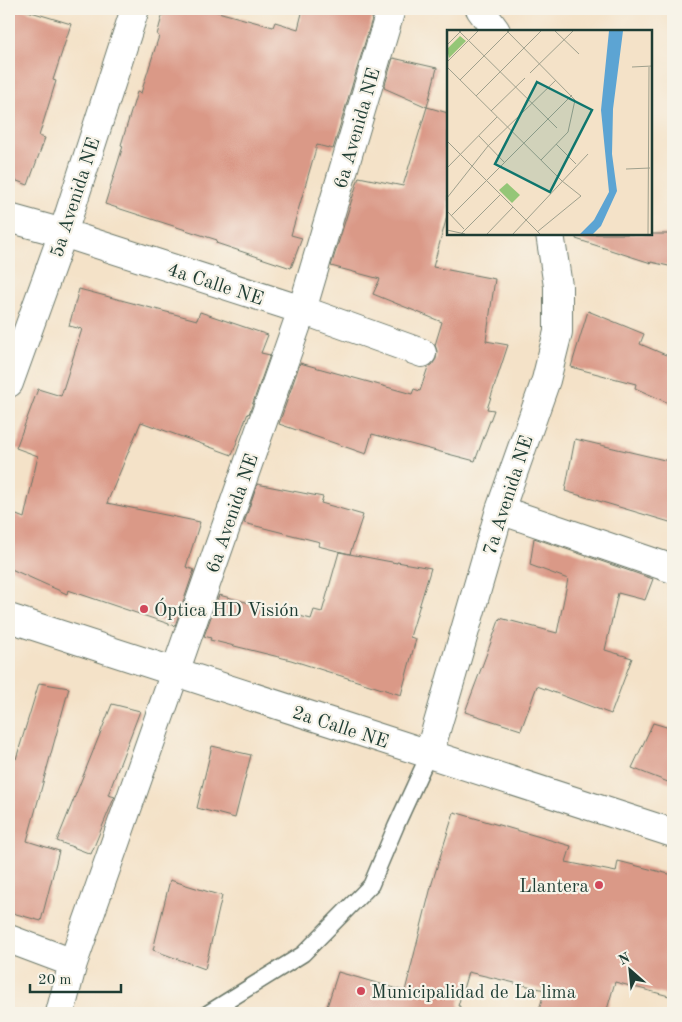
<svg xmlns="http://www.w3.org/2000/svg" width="682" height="1022" font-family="'Old Standard TT',serif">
<rect width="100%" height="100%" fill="#f7f3e8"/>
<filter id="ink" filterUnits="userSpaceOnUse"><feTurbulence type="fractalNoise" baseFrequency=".02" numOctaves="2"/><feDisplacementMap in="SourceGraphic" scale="10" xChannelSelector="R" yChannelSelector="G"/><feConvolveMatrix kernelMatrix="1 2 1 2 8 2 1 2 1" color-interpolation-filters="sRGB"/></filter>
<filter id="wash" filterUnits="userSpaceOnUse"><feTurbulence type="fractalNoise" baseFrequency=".0096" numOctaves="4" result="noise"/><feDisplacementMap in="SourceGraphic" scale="20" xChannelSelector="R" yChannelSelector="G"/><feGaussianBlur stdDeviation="1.12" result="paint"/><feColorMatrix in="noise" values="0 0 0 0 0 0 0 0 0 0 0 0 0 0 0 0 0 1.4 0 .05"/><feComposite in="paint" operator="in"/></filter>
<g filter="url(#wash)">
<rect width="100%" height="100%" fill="#f4e2c8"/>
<g id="blocks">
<path fill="#da9987" d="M9,9H21L71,24L53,80L56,81L39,136L45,138L28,185L9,178Z
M164,9H207L273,27L275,22L298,29L303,9H375L333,149L317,145L291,235L302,238L291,268L216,243L217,240L105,204L123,146L121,145L137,92L141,93L159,36L157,35Z
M393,58L437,68L427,107L384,88Z
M427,107L448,113V213L433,267L495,279L486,341L508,345L487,409L494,410L475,461L372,434L366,454L279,424L300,363L412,394L414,389L420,391L428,367L432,365L436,359L437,351L435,345L442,322L373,294L380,279L331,266L359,177L403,186Z
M577,234H673V267L651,262V263L576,239Z
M79,289L197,320L200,312L268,335L261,353L270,355L249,414L248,413L232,455L141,422L107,503L200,522L186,567L194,570L175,626L68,590L67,594L9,568V512L24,518L38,456L16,448L38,389L61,396L82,329L69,326Z
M588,311L644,334L640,344L673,358V405L635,388L636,384L571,367Z
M575,439L673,462V523L565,491Z
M257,484L323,497L321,503L363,515L350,554L318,546L320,542L244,523Z
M534,538L653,579L645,600L618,593L605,650L632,658L611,714L537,686L521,730L465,712L500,618L557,633L568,579L530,565Z
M339,552L397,563V562L431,568L410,637L416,639L401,695L291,660L210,640L211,638L204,636L219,595L311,619L314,610L322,612Z
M39,683L69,688L27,841L59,851L41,921L9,912V756L16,759Z
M112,704L140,711L108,795L115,797L114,798L91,854L57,841Z
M653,723L673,729V784L632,768Z
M212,746L251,755L235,818L197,808Z
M454,812L571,846L566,862L616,872L618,861L673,875V997L615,982L606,1013H538L545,990L468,972L458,1006H460L459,1013H325L338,972L405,991L432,883Z
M170,880L222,896L205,969L153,950Z"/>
</g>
</g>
<g filter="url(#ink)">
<use href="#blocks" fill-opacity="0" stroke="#6a7768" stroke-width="1"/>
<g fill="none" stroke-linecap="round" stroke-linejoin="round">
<defs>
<path id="service" d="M208,1013L303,954L371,885L396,826L429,754"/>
<path id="minor" d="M480,9L496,31
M9,218L63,233L302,310L422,353
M9,383L63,233L135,9
M500,510L673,569
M429,754L500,510L546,380L558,332V286L550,234
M9,939L73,963
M60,1013L73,963L302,310L391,9"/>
<path id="tertiary" d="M9,618L673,833"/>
</defs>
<use href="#service" stroke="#6a7768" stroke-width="18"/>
<use href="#minor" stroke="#6a7768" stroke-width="30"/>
<use href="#tertiary" stroke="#6a7768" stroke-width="30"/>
<use href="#service" stroke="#fff" stroke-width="15"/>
<use href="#minor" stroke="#fff" stroke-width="28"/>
<use href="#tertiary" stroke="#fff" stroke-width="28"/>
</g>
</g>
<g fill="#d1495b" stroke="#f7f3e8" stroke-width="2">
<circle cx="144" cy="609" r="5"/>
<circle cx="599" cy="885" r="5"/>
<circle cx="361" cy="991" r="5"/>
</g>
<g text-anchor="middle" stroke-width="4.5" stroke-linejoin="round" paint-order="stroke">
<g font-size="19" fill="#1f3d34" stroke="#f7f3e8">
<text transform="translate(356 128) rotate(-74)" y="7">6a Avenida NE</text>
<text transform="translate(74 197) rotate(-72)" y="7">5a Avenida NE</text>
<text transform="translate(216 283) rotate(18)" y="7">4a Calle NE</text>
<text transform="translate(507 495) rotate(-72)" y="7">7a Avenida NE</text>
<text transform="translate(231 513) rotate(-71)" y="7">6a Avenida NE</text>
<text transform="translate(341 726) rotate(18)" y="7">2a Calle NE</text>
</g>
<g font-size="19" fill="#1f3d34" stroke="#f7f3e8" text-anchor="start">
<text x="154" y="616">Óptica HD Visión</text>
<text x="589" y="892" text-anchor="end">Llantera</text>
<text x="371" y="998">Municipalidad de La lima</text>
</g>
</g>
<g transform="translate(447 30)">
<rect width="205" height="205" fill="#f4e2c8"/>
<path d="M13,6L19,11L2,28L0,19ZM60,153L73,165L65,173L52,160Z" fill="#94c677"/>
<path d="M162,1H176L166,79L165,124L170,161L154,196L146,204H133L147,190L162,162L154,80Z" fill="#5ca4d3"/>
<path fill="none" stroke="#9fa08d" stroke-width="1" d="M12,1L110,98M60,1L128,70L121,102L94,130M108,1L132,24M0,15L14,1M0,32L31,1M0,37L115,151L134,166L90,202M185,37L205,36M83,43L126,1M13,50L62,1M29,66L94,1M44,81L78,48M32,106L57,132M0,111L93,204M109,114L129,134M0,138L50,87M179,139L203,138M0,168L41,116L109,50M0,181L17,199M4,186L125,65M0,200L18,204M14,204L54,164M40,204L66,177M66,204L141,124M201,204L202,37"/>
<path fill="#0f766e" fill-opacity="0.15" stroke="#0f766e" stroke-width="2.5" d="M90,52L145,80L103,162L48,134Z"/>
<rect width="205" height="205" fill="none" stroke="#1f3d34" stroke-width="2.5"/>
</g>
<rect width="682" height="1022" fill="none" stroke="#f7f3e8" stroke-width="30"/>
<g transform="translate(630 970) rotate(333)" stroke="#f7f3e8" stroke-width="4" paint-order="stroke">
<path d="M0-4L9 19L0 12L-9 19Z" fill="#1f3d34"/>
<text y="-8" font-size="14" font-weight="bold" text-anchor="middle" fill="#1f3d34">N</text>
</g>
<path d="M30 984v8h91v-8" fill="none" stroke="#1f3d34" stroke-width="2.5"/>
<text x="38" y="984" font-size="15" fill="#1f3d34" stroke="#f7f3e8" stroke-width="4" paint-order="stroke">20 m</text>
</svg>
